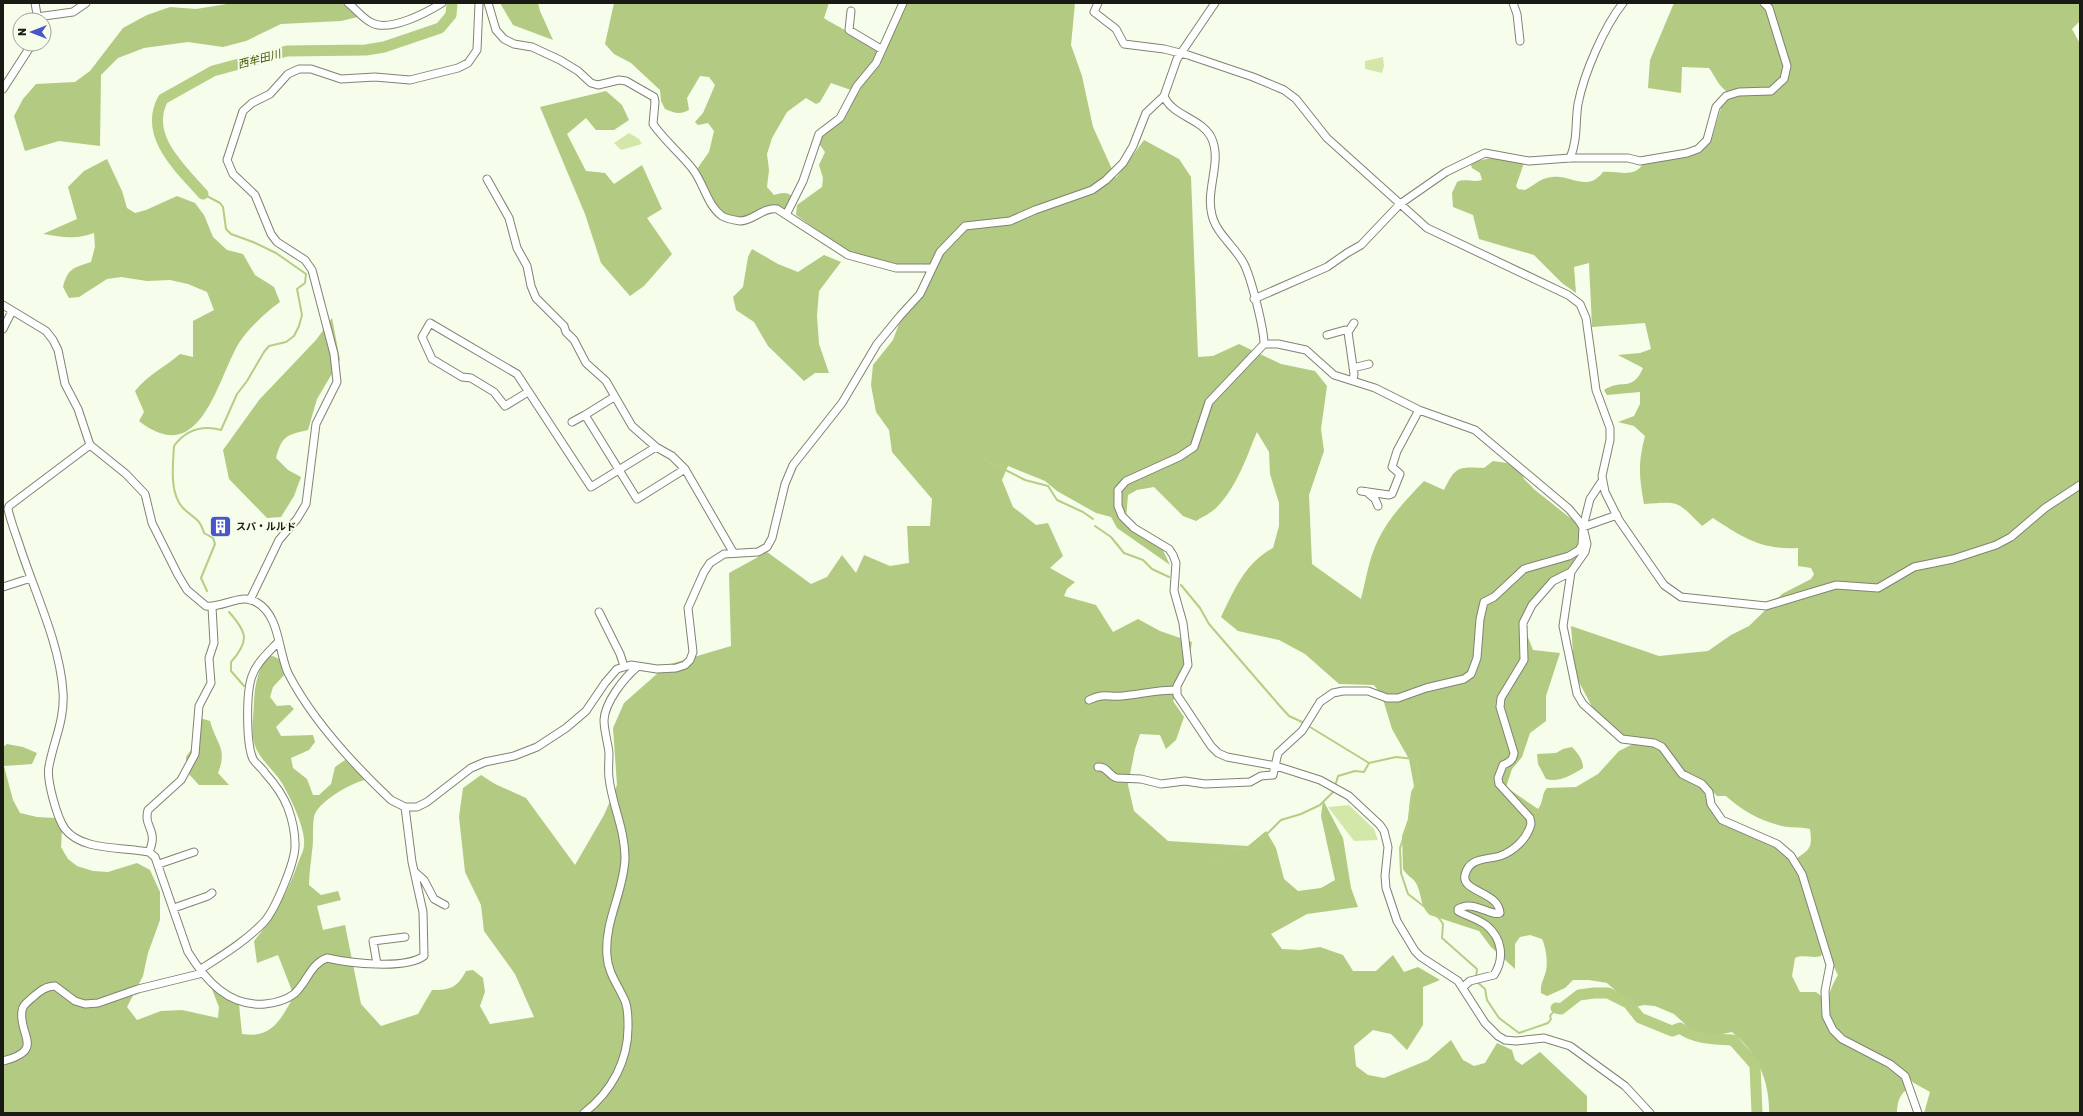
<svg xmlns="http://www.w3.org/2000/svg" width="2083" height="1116" font-family="Rubik,'Noto Sans JP',sans-serif">
<rect width="100%" height="100%" fill="#f6fdea"/>
<path fill="#d3e8a8" d="M1383,57L1384,66L1382,73L1365,69V61Z
M629,133L639,139L642,144L621,150L614,143Z
M1349,805L1374,829L1378,840L1354,841L1328,807Z"/>
<path fill="#b2ca81" d="M233,3H346L362,16L341,21L281,24L246,41L223,47L188,42L144,48L118,58L101,75L100,146L59,141L25,151L14,116L23,99L36,84L75,82L90,71L123,28L147,15L170,7L196,9Z
M500,3H538L540,11L553,40L513,25Z
M614,3H829L824,18C834,25 873,44 879,51L874,62L851,90L831,83L820,102L816,104L806,98L787,112L772,138L767,154L769,170L767,187L774,195C782,193 788,191 793,198L786,208C782,209 777,204 772,205C763,207 757,214 749,216C718,224 707,192 697,169L709,152L714,131L708,123L698,125L695,122L703,113L715,85L709,77L700,76L687,98L689,110C680,115 674,113 665,109L661,101L660,90L631,63L614,54L605,44Z
M906,3H1075L1071,45L1082,76L1093,127L1116,178L1144,140L1179,159L1191,177L1198,357L1213,356L1239,344L1281,364L1315,371L1327,386L1321,429L1324,451L1309,495L1312,564L1361,599C1366,579 1369,558 1378,540C1389,517 1407,499 1424,481L1444,490C1456,466 1458,467 1484,468L1493,461L1507,463L1522,473L1524,479L1535,490L1579,525L1584,550L1569,571L1553,579L1522,622L1533,650L1560,653L1546,696V721L1530,733L1522,757L1512,769L1506,787L1538,809C1544,802 1541,794 1547,788L1576,787L1598,774L1619,751L1637,742L1611,735L1600,722L1579,682L1574,665L1571,626L1659,656L1708,651L1731,635L1749,626L1782,594L1811,579L1814,574L1811,568L1798,566V548C1761,550 1742,537 1713,518L1702,526C1677,501 1680,501 1644,504C1639,476 1638,463 1645,436L1634,426L1618,422L1634,416L1640,404V392L1607,395L1604,390C1622,378 1632,393 1643,368L1618,355L1640,353L1651,349L1645,323L1592,327L1589,263L1574,267L1576,293L1562,283L1534,255L1479,239L1473,215L1453,207L1452,193L1457,182C1465,178 1473,183 1482,180L1480,173L1472,168L1471,165L1476,161L1491,158L1524,163L1516,186L1518,189L1525,190C1535,185 1540,178 1552,177C1571,174 1587,193 1603,172C1617,170 1633,179 1643,164L1697,154L1705,147L1712,138L1726,91C1718,85 1715,76 1709,68L1682,67L1681,93L1648,88L1650,60L1674,3H2080V21L2072,29L2080,44V1113H1924L1930,1092C1925,1089 1919,1086 1914,1083C1908,1078 1904,1070 1897,1065C1861,1041 1804,1032 1838,975L1832,963L1805,872L1797,858C1812,849 1812,845 1810,829C1802,827 1795,828 1788,827C1764,823 1744,812 1726,796H1717L1709,788L1700,785L1718,820L1724,825L1765,841L1781,851L1791,861L1802,881L1823,952L1821,956C1812,959 1804,954 1795,958L1792,976L1800,992H1816L1820,995L1822,998L1821,1008L1826,1025L1834,1035L1891,1070L1902,1078L1908,1089C1899,1094 1897,1104 1897,1113H1769C1770,1081 1757,1052 1732,1032L1718,1035L1711,1042L1694,1038L1684,1023L1674,1014L1655,1006L1644,1005L1630,1008L1622,1003L1617,992L1607,983L1589,980H1573L1565,988L1547,996L1541,993C1540,984 1544,979 1546,971C1548,962 1546,947 1542,939L1530,935L1520,937L1515,944V969L1491,947L1479,931L1430,915C1420,907 1422,894 1416,883C1413,878 1406,875 1403,869L1402,836L1408,819L1410,799L1414,786L1409,759L1392,729L1382,696L1374,685L1339,684L1305,654L1279,640L1238,631L1221,617C1234,590 1246,562 1273,548L1279,526V503L1270,474L1269,452L1257,432C1246,458 1237,487 1216,508C1211,513 1202,517 1196,521L1183,516L1154,487L1137,490L1128,495L1126,520L1159,542L1170,565L1117,528L1111,517L1096,513L1057,491L1045,481L1008,466L1002,480L1013,507L1036,525L1048,523L1063,556L1050,568L1075,582L1067,589L1064,596L1096,605L1113,632L1138,619L1160,631L1192,642L1187,675L1173,701L1184,717L1176,740L1166,749L1160,735L1140,734L1135,749L1128,785L1134,811L1168,841L1248,846L1266,831L1276,848L1284,879L1298,891L1321,888L1335,880L1321,816L1323,800L1343,838L1351,888L1358,907L1307,914L1271,934L1282,949L1300,950L1320,947L1343,955L1353,971H1376L1393,955L1404,972L1418,967L1440,980L1423,987V1025L1407,1050L1391,1034L1373,1030L1354,1046L1356,1066L1368,1075L1384,1078L1428,1060L1451,1040L1463,1060L1474,1066L1485,1063L1497,1043L1512,1050L1515,1060L1522,1065L1540,1052L1587,1096V1113H3V747L7,744L23,747L37,753L32,764L4,766L13,800L20,813L37,817L55,818L62,830L61,847L68,859L77,866L93,871L108,872L137,863L150,870L160,892V920L148,953L143,976L127,1007L137,1020L161,1011L182,1010L218,1018L219,1007L211,987L226,999L239,1004L242,1034C272,1039 281,1019 294,996L278,955L257,963L254,941C274,917 288,892 298,863C300,857 304,851 304,845C306,829 290,797 282,783C274,770 261,761 255,746C250,733 254,714 254,701C255,684 258,668 269,656C281,656 282,664 285,674L273,687L270,697L277,706L290,705L294,709L276,727L281,736L313,735L315,742L309,750L291,758L293,768L307,779L313,795H319L331,784L335,767L345,760L365,780C351,783 317,802 314,817C312,828 314,840 312,851C311,863 309,873 309,885L321,895L338,891L341,900L317,906L323,930L345,925L361,1004L381,1026L418,1014L432,990C450,990 457,988 466,971L473,970L483,978L485,992L480,1006L490,1024L534,1017L515,974L484,931L481,905L465,872L459,817L463,788L481,775L495,784L526,798L575,865L604,815L617,785L613,728L624,703L667,665L731,646L729,573L767,552L811,584L827,577L842,555L856,573L864,555L890,566L909,563L907,526H930L932,499L892,452L889,430L876,412L871,385L873,365L893,340L900,321L924,295L934,272L894,266L845,250L796,215L797,205L822,187L823,178L819,165L825,152L820,145L821,135L843,117Z
M606,91L622,105L629,120L614,130H596L586,118L567,134L586,171L605,173L614,184L642,165L662,209L647,218L672,254L644,286L630,296L601,263L585,214L540,107Z
M107,159L122,191L127,208L135,213L146,210L177,196L195,203L204,215L213,237L227,250L243,254L255,275L274,287L280,302C266,312 249,328 239,343C217,379 201,470 139,421L144,412L135,391C150,373 164,368 180,354L193,357V321L214,310L207,292L188,284L170,280L147,281L121,277L107,279L79,297L69,298L63,287C68,268 73,268 91,262L95,247L94,233C74,240 64,237 43,234L77,219L68,187L84,171Z
M752,249L778,264L798,272L824,255L841,262L819,291L817,316L819,344L829,373H815L804,381L768,346L754,322L736,310L733,297L743,287L748,257Z
M332,318L340,360L317,399L308,430C286,435 282,436 276,458L288,470L301,477L294,496L281,517L267,518L229,479L223,450L259,400L316,340Z
M200,718L210,721C216,744 228,748 218,773L229,785H199L186,771V757L193,747Z
M1572,747C1578,753 1583,760 1583,768C1572,775 1558,783 1546,779L1538,764L1537,754L1556,753L1563,749Z"/>
<g fill="none" stroke-linecap="round" stroke-linejoin="round">
<path stroke="#b6cd84" stroke-width="2" d="M203,194L220,203L223,207L226,229L231,234L253,242L276,253L306,274L305,283L297,289L302,315L299,326L294,336L286,342L269,346L264,352L247,381L237,394L221,430C202,425 186,430 174,446C173,465 169,493 183,508C194,519 199,517 204,533L213,538L215,544L201,578L207,591
M984,459L1025,480L1048,486L1057,500L1083,512L1093,519
M1095,526L1111,537L1124,553L1143,560L1152,569L1169,577
M1181,585L1200,608L1209,624L1279,705L1289,716L1302,722
M229,612C247,632 250,641 231,662V671L244,686
M1310,727L1369,763L1396,757L1414,759L1417,763L1418,782L1412,792L1409,821L1400,848L1401,873L1408,894L1439,918L1443,924L1442,938L1477,969L1476,977
M1336,783L1338,776L1355,771L1364,772L1369,763
M1208,868L1214,860L1230,850L1253,848L1281,820L1301,814L1320,805L1334,791
M1476,981L1485,989L1487,1000L1499,1018L1519,1033L1548,1023L1551,1019L1550,1016L1556,1008"/>
<path stroke="#b6cd84" stroke-width="11" d="M203,194C181,169 143,136 163,99L213,71L287,51L366,50L384,47L440,28L451,15L452,3
M1556,1008L1561,1009L1579,995L1594,993H1608L1628,1003L1640,1018L1672,1031L1680,1028C1694,1039 1715,1039 1733,1040L1755,1065L1757,1113"/>
<defs>
<path id="minor" d="M35,3L38,20
M348,3C356,9 363,19 372,23C390,32 426,13 442,3
M488,3L496,30L504,39L514,44L532,47L560,60L578,71L591,83L598,85L619,80L626,81L654,97L655,102L653,124C664,140 679,152 691,167C704,182 706,204 722,216C727,219 734,220 740,221C753,221 763,207 777,209L848,255L896,268H932
M1098,3L1094,12L1116,29L1124,44L1164,49L1188,55L1253,77L1284,90L1296,99L1327,138L1427,228L1568,295L1580,304L1586,318L1596,390L1610,428V440L1602,476L1605,492L1619,520L1664,585L1681,597L1766,606L1836,585L1878,588L1914,567L1953,559L1996,545L2011,537L2045,508L2080,485
M1513,3L1517,14L1520,41
M851,11L849,30L881,49
M37,17L73,12L86,3
M3,89L32,44
M1164,96C1172,116 1201,118 1211,137C1223,161 1205,189 1212,215C1216,233 1234,246 1243,262C1251,276 1264,329 1264,344L1209,402L1194,447L1179,457L1126,481L1118,490V506L1122,516L1134,528L1169,549L1173,555L1176,563L1174,591L1183,623L1188,665L1177,686V695L1211,746L1218,753L1227,757L1276,766L1320,780L1349,796L1380,825L1384,831L1388,847L1385,876L1386,888L1397,921L1415,951L1421,957L1458,981L1485,1023L1498,1036L1505,1040L1516,1041L1544,1038L1570,1046L1625,1086L1650,1113
M1570,158C1578,140 1575,122 1578,104C1584,73 1604,27 1623,3
M487,179L509,218L517,248L527,266L531,286L536,298L564,326L566,332L574,340L586,363L606,381L632,426L656,447L672,456L685,469L733,552
M787,213L803,181L819,134L840,118L857,86L876,63L903,3
M1254,299L1327,267L1347,253L1361,245L1400,204L1446,172L1485,153L1529,161L1570,158H1628L1640,161L1687,153L1698,149L1707,140L1716,107L1726,96L1739,92L1771,91L1784,79L1787,66L1769,8L1764,3
M3,305L46,331L53,340L58,350L65,384L78,409L90,445L126,474L145,494L152,523L178,575L187,590L206,606C223,608 240,593 256,602C280,615 278,651 288,673C312,720 353,764 391,800L405,807H417L427,802L471,768L485,762L514,756L537,747L566,728L586,711L605,683L617,669L631,665L657,669L676,668L685,665L690,660L693,652L688,608L704,572L710,563L724,554L758,552L767,547L772,538L785,484L793,465L842,403L877,344L900,316L920,294L940,252L965,226L1010,221L1035,210L1092,190L1106,180L1123,163L1133,146L1146,113L1164,96L1177,59L1215,3
M3,329L12,311
M1327,335L1345,330L1348,332
M1264,344H1278L1306,350L1334,375L1375,388L1419,410L1475,430L1569,509L1579,521L1583,527L1587,544L1585,552L1571,572L1553,581L1532,605L1523,623L1524,660L1501,698L1500,707L1514,753C1513,760 1510,762 1503,765L1498,778L1499,784L1530,818L1531,824C1527,839 1514,851 1500,856C1487,860 1469,857 1465,875C1461,892 1498,891 1500,913C1491,917 1473,899 1458,909V911C1467,916 1478,919 1486,925C1502,938 1505,958 1494,975L1470,981L1463,987
M1353,368L1369,364
M1353,381L1354,374L1348,332L1354,323
M528,392L505,406L494,392L471,378L462,377L432,359L422,337L430,323L517,374L591,487L656,447
M614,397L585,415L637,499L685,469
M572,422L585,415
M90,445L9,506L8,509C11,523 17,537 21,550C36,595 60,645 63,692C65,719 54,740 49,766C46,779 57,818 65,829C81,850 118,847 142,851L149,852L155,857L188,952C206,981 229,1007 265,1004C275,1003 286,1000 294,994C307,983 310,964 327,958C349,963 404,970 424,956L423,912L412,862L405,807
M1361,491L1389,495L1392,494L1400,474L1392,467L1397,451L1419,410
M1367,492L1375,499L1378,506
M1583,527L1617,515
M1571,572L1563,626L1577,694L1583,704L1622,739L1654,743L1662,747L1682,774L1702,784L1709,792L1711,804L1722,820L1777,844L1791,856L1802,874L1830,965L1825,991L1826,1016L1833,1030L1842,1039L1890,1064L1905,1076L1918,1113
M3,587L31,578
M250,600L279,540L297,519L306,504L316,424L337,382L334,354L312,270L305,260L277,242L271,234L255,195L233,174L227,160L243,111L252,103L270,94L288,74L299,69H311L341,79L375,77L410,80L458,68L468,63L477,50L479,3
M599,612L620,654L624,666
M1089,700C1104,693 1107,697 1122,696C1141,694 1158,690 1176,690
M1098,767C1107,766 1109,776 1117,778L1141,779L1161,784L1185,781L1205,784L1250,782L1261,776L1273,775L1278,753L1302,731L1320,702L1333,693L1343,691H1368L1387,698H1398L1426,688L1464,679L1471,674L1477,658L1480,619L1484,602L1494,597L1524,569L1569,556L1579,550L1582,545L1583,527L1590,499L1602,481
M149,852C159,829 143,828 148,810L181,780L195,754L199,706L211,683L209,658L214,643L212,607
M159,864L194,852
M415,872L424,880L434,899L445,905
M174,908L208,896L212,893
M377,964L373,941L405,937
M3,1061C46,1050 18,1035 22,1011C22,1005 29,1001 33,997C40,991 46,986 55,986L75,1001L85,1004L98,1003L138,989L199,974L201,969C223,955 246,941 264,922C275,910 296,861 295,844C295,832 292,819 288,808C283,795 275,784 265,773C262,768 256,764 253,759C246,744 246,692 252,676C257,662 269,652 278,642
M584,1113C612,1091 629,1060 628,1024C628,1016 628,1008 625,1001C618,985 608,973 607,956C604,921 624,892 625,858C625,829 612,805 609,778C608,770 609,761 609,753C608,743 604,731 604,720C605,702 624,678 637,667"/>
</defs>
<use href="#minor" stroke="#7e8473" stroke-width="9"/>
<use href="#minor" stroke="#fff" stroke-width="7"/>
</g>
<defs>
<symbol id="building-square" viewBox="-11 -11 22 22"><rect x="-9" y="-9" width="18" height="18" rx="4" fill="#4956cb" stroke="#f6fdea"/><path d="M-4-6H4V6H1V3H-1V6H-4ZM-2.5-4.3h1.7v1.8h-1.7ZM.8-4.3h1.7v1.8H.8ZM-2.5-1h1.7V.8h-1.7ZM.8-1h1.7V.8H.8Z" fill="#fff"/></symbol>
</defs>
<g fill-rule="evenodd">
<use href="#building-square" x="208" y="514" width="25" height="25"/>
</g>
<g text-anchor="middle" stroke-width="4" stroke-linejoin="round" paint-order="stroke">
<g font-size="10" font-weight="bold" fill="#181a13" stroke="#f6fdea" text-anchor="start">
<text x="236" y="530">スパ・ルルド</text>
</g>
<g font-size="11" font-style="italic" fill="#465904" stroke="#f6fdea">
<text transform="translate(259 59) rotate(-15)" y="4">西牟田川</text>
</g>
</g>
<rect width="2083" height="1116" fill="none" stroke="#181a13" stroke-width="8"/>
<g transform="translate(32 32) rotate(270)"><circle r="19" fill="#f6fdea" stroke="#9da294"/>
<path d="M0-3L7 15L0 10L-7 15Z" fill="#4956cb"/>
<text y="-6" font-size="11" font-weight="bold" text-anchor="middle" fill="#181a13">N</text>
</g>
</svg>
